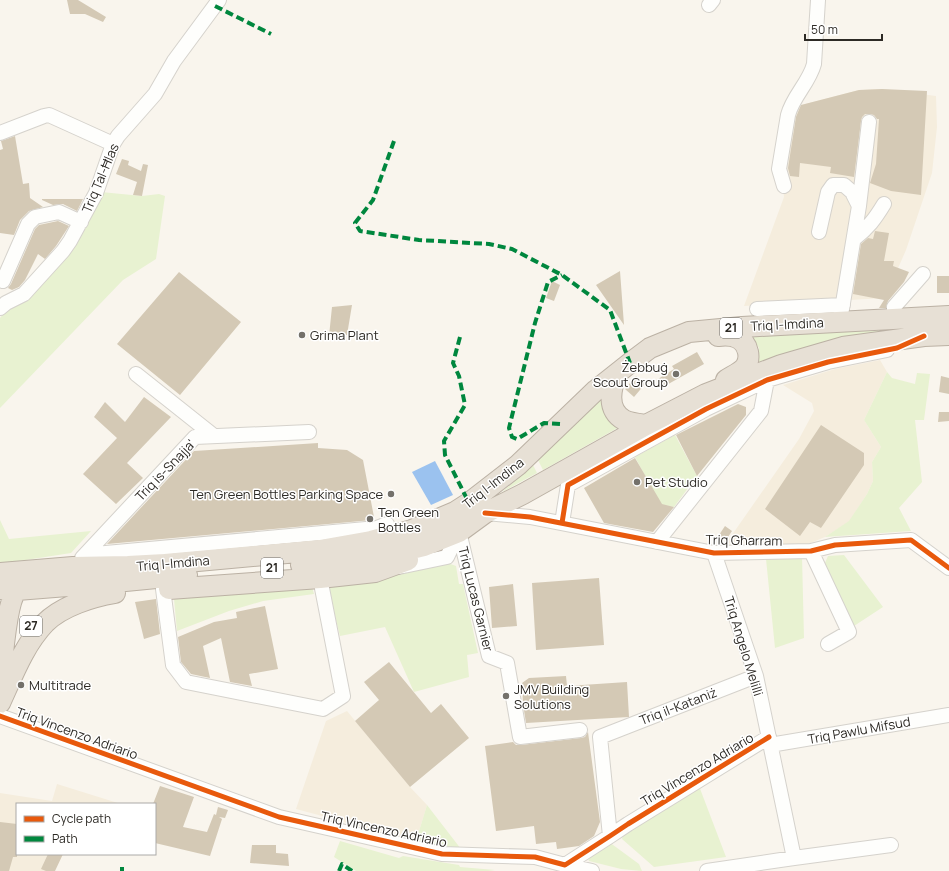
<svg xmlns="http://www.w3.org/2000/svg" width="949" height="871" font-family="Manrope,sans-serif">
<rect width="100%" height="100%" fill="#f9f5ed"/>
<path fill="#f5eddd" d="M882,89L936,96L937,127L932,173L906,250L885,298L744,306L784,197L782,175L794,107L859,90Z
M880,360L887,372L864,420L881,447L872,462L873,481L867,494L849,522L825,537L808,544L744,547L727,542L799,439L814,411L812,403L783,385L835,369Z
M347,711L410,787L427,805L416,841L296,809L326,721Z
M57,784L121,804H17V854H63L54,871H0V793L52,801Z"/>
<path fill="#e8f2d1" d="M101,192L142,196L159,194L165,196L156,259L123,280L0,408V318Z
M949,323L755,368L759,348L751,335Z
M887,372L892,378L915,384L917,373L930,374L924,420H915L922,482L899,508L911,531L825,537L849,521L867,494L873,481L872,462L881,447L864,420Z
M601,396L621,426L543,470L538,460Z
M675,435L697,476L674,507L660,504L635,457Z
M533,465L537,473L502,492Z
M0,520L9,539L91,531L71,553L0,564Z
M844,555L883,607L854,626L824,565L828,556Z
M802,556L804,638L775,648L766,559Z
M445,562L456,566L459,584H463L478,653L467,655L469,677L414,692L385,627L340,636L328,589L333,583Z
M312,587L314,594L263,601L229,611L177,631L174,599L180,595Z
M699,786L726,857L654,867L622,839L624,832Z
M427,805L461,849L416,841Z
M340,841L399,858L403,856L459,865L460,867L495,870L488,871H356L334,857Z
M609,842L639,864L642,871L621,869L589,861L587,855Z"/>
<path fill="#9bc2ef" d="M435,461L453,495L431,505L412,472Z"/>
<path fill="#d4c9b5" d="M67,0H78L106,17L103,22L85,14H70Z
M882,89L927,91L921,195L891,191L870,183L876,164L879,119H877L874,115L870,114H865L862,117L861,121L854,177L830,173L831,167L800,163L799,177L790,176L788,168L796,117L801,105L859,90Z
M15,136L23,184L29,183L30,198L43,207L29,211L20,220L14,235L0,233V150L3,149L1,141Z
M122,159L129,161L128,165L141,171L143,164L148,165L142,196L133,195L137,182L116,174Z
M42,199H83L77,211L63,204L53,205L42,200Z
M58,221L69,226L56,246L45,259L38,254L25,280L19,287L12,290L8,288L11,284L35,229L39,225Z
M875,231L889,233L884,261H894L893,266L909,272L904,282L888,301L886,308H879L884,300L853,294L861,244L868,238L873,239Z
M620,271L624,325L596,285Z
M179,272L241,322L180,395L117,344Z
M937,276H949V293H937Z
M552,281L560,285L554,301L546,298Z
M352,305L347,335L329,336L332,307Z
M697,352L704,364L663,387L658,379L674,369L672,366Z
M636,376L645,384L634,397L625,389Z
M941,376L949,378V394L939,392Z
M144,397L171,417L127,463L143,478L116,504L83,474L117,438L94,417L105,402L125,422Z
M738,404L746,407V415L697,476L676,435Z
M939,412H949V421L938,422Z
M821,425L864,453V465L821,528L810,522L800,536L765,509Z
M318,443V448L347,450L363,460L374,517L372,520L107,544L194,451Z
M635,458L662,504L674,507L653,532L604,523L584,488Z
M725,526L732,531L726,540L719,535Z
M599,578L604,645L536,650L532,583Z
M513,584L517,626L492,628L489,587Z
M156,599L160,634L144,639L135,602Z
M265,606L278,669L249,674L252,686L230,682L221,638L203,646L210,678L191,674L181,662L178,637L214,622L237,618L236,612Z
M389,662L431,713L441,704L469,738L410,787L355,721L379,700L364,682Z
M566,676L567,686L627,682L629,717L526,723L523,704L522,683L529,678Z
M588,732L600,822L594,836L579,846L557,849L556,842L536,844L534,826L496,831L485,746L513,742L516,745H521L581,738L585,737Z
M160,786L194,797L183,827L207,832L214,814L216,815L218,807L228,810L225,818L219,817L222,819L210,856L155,843V804H153Z
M0,822L17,824V857H13L9,871H0Z
M252,845H276V853L288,854L289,866L250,863Z
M48,854H63L55,871H46L41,869Z"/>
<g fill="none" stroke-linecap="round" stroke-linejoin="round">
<defs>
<path id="minor" d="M709,5L713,0
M0,133L44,116L49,115L113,144
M784,186L779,169L788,115C793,96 809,83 814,64L818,0
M819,232L828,192L833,185H844L852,192L859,206
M854,239C868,228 875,219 884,204
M3,281L28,224L35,217L59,212L81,222
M0,308L6,303L24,294L63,251L70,241L96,193L113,144L118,136L155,94L174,61L219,0
M757,309L843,305
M894,319V307L923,274
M840,321L859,206L869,122
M136,374L214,436
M486,513L530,517L714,553L811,551L835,545L911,540L949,568
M562,523L568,485L706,409L767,380L828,362L887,350
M459,532L489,656L507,663L520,737L580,730
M657,542L761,411L767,380
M811,551L849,632L828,644
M714,553L756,676L794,858
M82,558L195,437L309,432
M399,567L447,557L459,532
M84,568L95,554L377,528L387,524
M163,589L173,665L186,682L323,709L343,696L320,578
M0,716L279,817L442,854L535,857L565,865L610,836L628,824L769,737
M770,745L949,715
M610,836L600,737L756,676
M565,865L592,871
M707,871L794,858L891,845"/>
<path id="highway" d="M718,336C732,334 745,337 748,352C749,357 748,363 745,367C741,372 732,376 726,380
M617,374C611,388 606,410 624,420C630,423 639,424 646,425
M301,565L366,558L399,552L424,546L459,532L485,513L523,494L646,425L706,394L781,365L843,347L924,336L949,335
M0,573L73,567L128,566L165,564L320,550L371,541L412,530L455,512L469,503L518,465L596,390L630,363L650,348L689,332L742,327L949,316
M0,589L17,590L105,583L187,575
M169,589L320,578L375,572L408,560
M0,684C2,665 6,602 17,590C19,587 23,584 27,582
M0,703C13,675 24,645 45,623C62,606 92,597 115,593"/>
</defs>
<use href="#minor" stroke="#d5d2cc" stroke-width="16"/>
<use href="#highway" stroke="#bbb1a4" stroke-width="22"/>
<use href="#minor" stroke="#fefefc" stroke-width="14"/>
<use href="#highway" stroke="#e7e0d5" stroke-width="20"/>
<path stroke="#00873e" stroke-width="4" stroke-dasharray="8 4" stroke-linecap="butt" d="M215,6L271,34
M394,141L373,200L355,223L360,231L419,240L489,244L512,249L562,275L610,310L630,363
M460,337L453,363L459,376L465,405L444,441L445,455L469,503
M560,424L544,423L517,439L512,437L509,428L535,323L548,282L562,275
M122,871V867
M339,871L342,864L352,871"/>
<defs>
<path id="cycleway" d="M485,513L530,517L714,553L811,551L835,545L911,540L949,568
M562,523L568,485L706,409L767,380L828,362L897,348L924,336
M0,716L279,817L442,854L535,857L565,865L610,836L628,824L769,737"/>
</defs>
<use href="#cycleway" stroke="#fff" stroke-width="8"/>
<use href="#cycleway" stroke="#e8590c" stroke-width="5"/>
</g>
<g fill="#74716b" stroke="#fff" stroke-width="1.5">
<circle cx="302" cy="335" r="4"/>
<circle cx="676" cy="374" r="4"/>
<circle cx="637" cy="482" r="4"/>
<circle cx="391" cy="494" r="4"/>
<circle cx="370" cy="519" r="4"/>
<circle cx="21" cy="685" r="4"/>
<circle cx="506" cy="696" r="4"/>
</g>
<g text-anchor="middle" stroke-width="3" stroke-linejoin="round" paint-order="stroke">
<g fill="#fff" stroke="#6c6a66" stroke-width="1">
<rect x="720" y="318" width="22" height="20" rx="3"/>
<rect x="261" y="558" width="22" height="20" rx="3"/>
<rect x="20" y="616" width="22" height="20" rx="3"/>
</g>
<g font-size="12" font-weight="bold" fill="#2d2a25">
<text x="731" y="332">21</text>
<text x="272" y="572">21</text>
<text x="31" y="630">27</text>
</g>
<g font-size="13" fill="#2d2a25" stroke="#fff">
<text transform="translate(100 178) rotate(-67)" y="5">Triq Tal-Ħlas</text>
<text transform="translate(787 324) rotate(-3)" y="5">Triq l-Imdina</text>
<text transform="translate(165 470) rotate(-46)" y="5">Triq is-Snajja'</text>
<text transform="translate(493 483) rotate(-38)" y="5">Triq l-Imdina</text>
<text transform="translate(744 540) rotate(1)" y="5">Triq Għarram</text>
<text transform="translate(173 563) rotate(-5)" y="5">Triq l-Imdina</text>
<text transform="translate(476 599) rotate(76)" y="5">Triq Lucas Garnier</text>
<text transform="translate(744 646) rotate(73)" y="5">Triq Angelo Melilli</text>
<text transform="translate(678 706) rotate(-21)" y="5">Triq il-Kataniż</text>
<text transform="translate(859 730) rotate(-10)" y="5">Triq Pawlu Mifsud</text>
<text transform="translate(77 733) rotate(20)" y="5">Triq Vincenzo Adriario</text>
<text transform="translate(697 769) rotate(-31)" y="5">Triq Vincenzo Adriario</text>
<text transform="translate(384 829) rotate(12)" y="5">Triq Vincenzo Adriario</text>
</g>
<g font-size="13" fill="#2d2a25" stroke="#fff" text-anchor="start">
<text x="310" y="340">Grima Plant</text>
<text x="668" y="372" text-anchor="end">Żebbuġ<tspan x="668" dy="15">Scout Group</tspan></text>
<text x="645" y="487">Pet Studio</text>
<text x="383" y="499" text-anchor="end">Ten Green Bottles Parking Space</text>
<text x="378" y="517">Ten Green<tspan x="378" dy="15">Bottles</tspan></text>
<text x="29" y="690">Multitrade</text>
<text x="514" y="694">JMV Building<tspan x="514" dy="15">Solutions</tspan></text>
</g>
</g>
<rect x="16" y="803" width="140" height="52" fill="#ffffff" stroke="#abaaa8"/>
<rect x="24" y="816" width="20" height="6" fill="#e8590c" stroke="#abaaa8"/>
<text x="52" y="823" font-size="12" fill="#2d2a25">Cycle path</text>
<rect x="24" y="836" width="20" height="6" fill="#00873e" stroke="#abaaa8"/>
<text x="52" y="843" font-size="12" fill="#2d2a25">Path</text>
<path d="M805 34v6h77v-6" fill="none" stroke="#2d2a25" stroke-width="2"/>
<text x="811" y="34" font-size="12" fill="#2d2a25" stroke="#ffffff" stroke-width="3" paint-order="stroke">50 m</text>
</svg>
